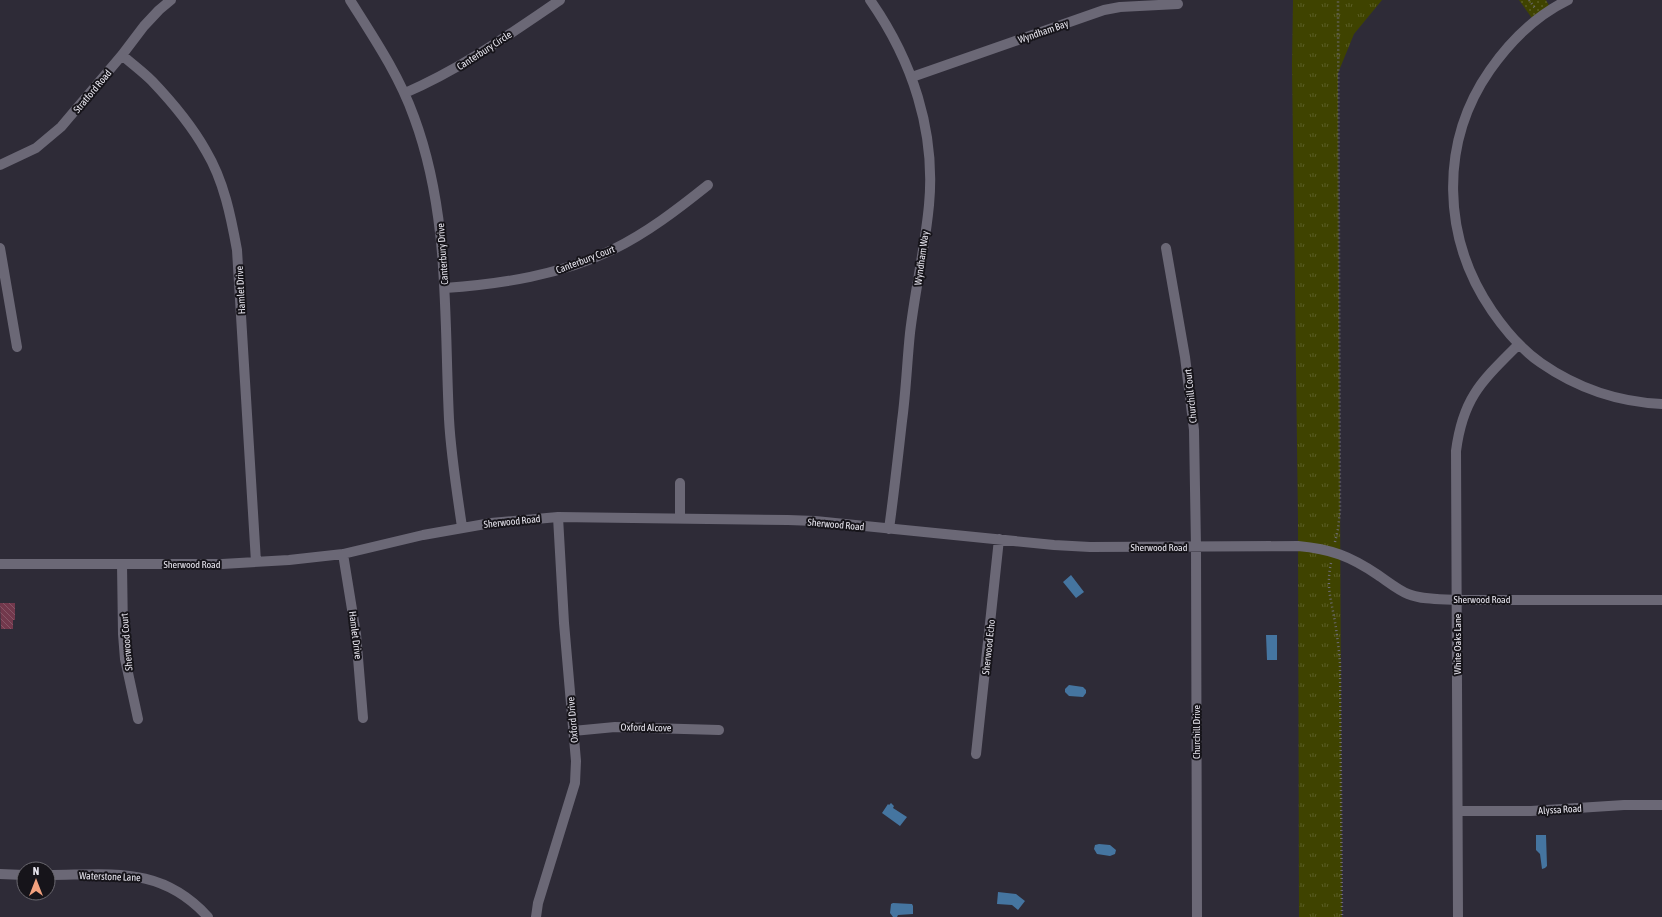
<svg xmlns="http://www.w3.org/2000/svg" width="1662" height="917" font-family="'Asap Condensed',sans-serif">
<defs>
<pattern id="grass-tufts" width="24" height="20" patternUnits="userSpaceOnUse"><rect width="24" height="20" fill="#3f4300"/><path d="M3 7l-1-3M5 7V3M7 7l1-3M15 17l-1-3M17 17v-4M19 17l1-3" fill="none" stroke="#5b5e26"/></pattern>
<pattern id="park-dots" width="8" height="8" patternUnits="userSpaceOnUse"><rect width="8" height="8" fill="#3f4300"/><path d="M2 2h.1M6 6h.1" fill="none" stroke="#5b5e26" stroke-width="1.8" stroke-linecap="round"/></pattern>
<pattern id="building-back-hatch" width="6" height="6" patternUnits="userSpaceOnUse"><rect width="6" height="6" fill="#72384c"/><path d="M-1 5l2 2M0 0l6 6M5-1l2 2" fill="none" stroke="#865566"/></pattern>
</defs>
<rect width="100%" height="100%" fill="#2e2b37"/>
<path fill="url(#grass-tufts)" d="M1293,0H1382L1354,34L1338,73L1342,917H1299L1298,519L1292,65Z"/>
<path fill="url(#park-dots)" d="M1519,0H1546L1551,9L1534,21Z"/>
<path fill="#4575a0" d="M1071,575L1084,592L1076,598L1063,582Z
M1266,635H1277V660H1267Z
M1069,685L1083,687L1086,690V693L1083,697L1069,696L1065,692V689Z
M891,803L894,806L893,808L907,817L900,826L882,813L888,804L889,805Z
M1536,835H1546L1547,866L1545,868L1542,869L1540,854L1536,850Z
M1099,844L1110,845L1116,850L1115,854L1110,856L1097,854L1094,849L1095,845Z
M998,892L1016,894L1025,901L1018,910L1012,905L997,904Z
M893,903L912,904L913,906V914L898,915L897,917H893L890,913L891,904Z"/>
<path fill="url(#building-back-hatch)" d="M0,603H15V620H13V629H1Z"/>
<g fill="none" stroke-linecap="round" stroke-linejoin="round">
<path stroke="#6e6c77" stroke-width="2.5" stroke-dasharray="1 3" stroke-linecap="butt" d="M1529,0L1535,8
M1335,542L1338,529L1340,512L1338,0
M1331,563C1326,587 1331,599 1335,622C1337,635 1339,649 1340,663L1342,917"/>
<path stroke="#6b6876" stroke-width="10" d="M350,0C374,38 399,75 414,117C450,214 444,318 449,419C451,456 457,492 462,527
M870,0C912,60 936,131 929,205C925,248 915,290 910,333C907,362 906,392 902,421C898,457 894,493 889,529
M1568,0C1535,16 1511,40 1490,70C1439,143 1442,238 1492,311C1505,330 1521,349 1541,363C1577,388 1618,402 1662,404
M122,55C132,64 143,72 152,81C172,102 192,126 206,151C224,181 231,217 237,250L256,562
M912,77L1104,10L1120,7L1178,4
M405,93C461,69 510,34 560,0
M0,165L36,148L61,127L122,55L144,26L159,10L171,0
M0,248L17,347
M1166,248L1185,357L1194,430L1196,547L1197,917
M445,288C502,284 560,275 612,250C647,233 678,209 708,185
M680,483V519
M343,554L356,634L363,718
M0,564H222L289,560L343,554L423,535L491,523L558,517L788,520L815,521L1054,545L1090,547L1298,546C1331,549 1350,556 1378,575C1387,581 1398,590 1408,594C1423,600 1441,599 1457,600H1662
M122,564L123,634L125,659L138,719
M573,731L615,727L719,730
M976,754L999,539
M1458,811H1531L1624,805H1662
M0,874L24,875
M48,875C111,875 161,865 208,917
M536,917L538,903L575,783L576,761L564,623L558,517
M1458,917L1456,451C1463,397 1482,381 1519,344"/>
</g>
<g text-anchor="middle" stroke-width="4" stroke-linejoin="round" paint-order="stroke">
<g font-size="10" fill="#e8e6ef" stroke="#16141a">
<text transform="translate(1043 31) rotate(-19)" y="4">Wyndham Bay</text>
<text transform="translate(484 50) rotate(-33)" y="4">Canterbury Circle</text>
<text transform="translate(92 91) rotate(-50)" y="4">Stratford Road</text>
<text transform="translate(442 254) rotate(-94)" y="4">Canterbury Drive</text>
<text transform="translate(921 258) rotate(-82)" y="4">Wyndham Way</text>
<text transform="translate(585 259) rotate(-21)" y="4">Canterbury Court</text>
<text transform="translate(240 290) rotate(-93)" y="4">Hamlet Drive</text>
<text transform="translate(1190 396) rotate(-96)" y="4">Churchill Court</text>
<text transform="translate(512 521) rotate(-6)" y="4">Sherwood Road</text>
<text transform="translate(836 524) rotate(5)" y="4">Sherwood Road</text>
<text x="1159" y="551">Sherwood Road</text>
<text x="192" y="568">Sherwood Road</text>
<text x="1482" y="603">Sherwood Road</text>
<text transform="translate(356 635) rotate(83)" y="4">Hamlet Drive</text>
<text transform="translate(126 642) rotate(-95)" y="4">Sherwood Court</text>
<text transform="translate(1457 644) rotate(-90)" y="4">White Oaks Lane</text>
<text transform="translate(988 647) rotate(-84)" y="4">Sherwood Echo</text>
<text transform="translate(572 720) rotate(-95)" y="4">Oxford Drive</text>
<text transform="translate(646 727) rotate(1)" y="4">Oxford Alcove</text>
<text transform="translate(1196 732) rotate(-90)" y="4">Churchill Drive</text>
<text transform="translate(1560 809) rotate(-3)" y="4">Alyssa Road</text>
<text transform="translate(110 876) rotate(2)" y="4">Waterstone Lane</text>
</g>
</g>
<g transform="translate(36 881)"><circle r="19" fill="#16141a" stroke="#6a686f"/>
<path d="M0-3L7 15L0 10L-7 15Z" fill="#f2a17e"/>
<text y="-6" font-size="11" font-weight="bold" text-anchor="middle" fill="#e8e6ef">N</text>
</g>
</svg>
